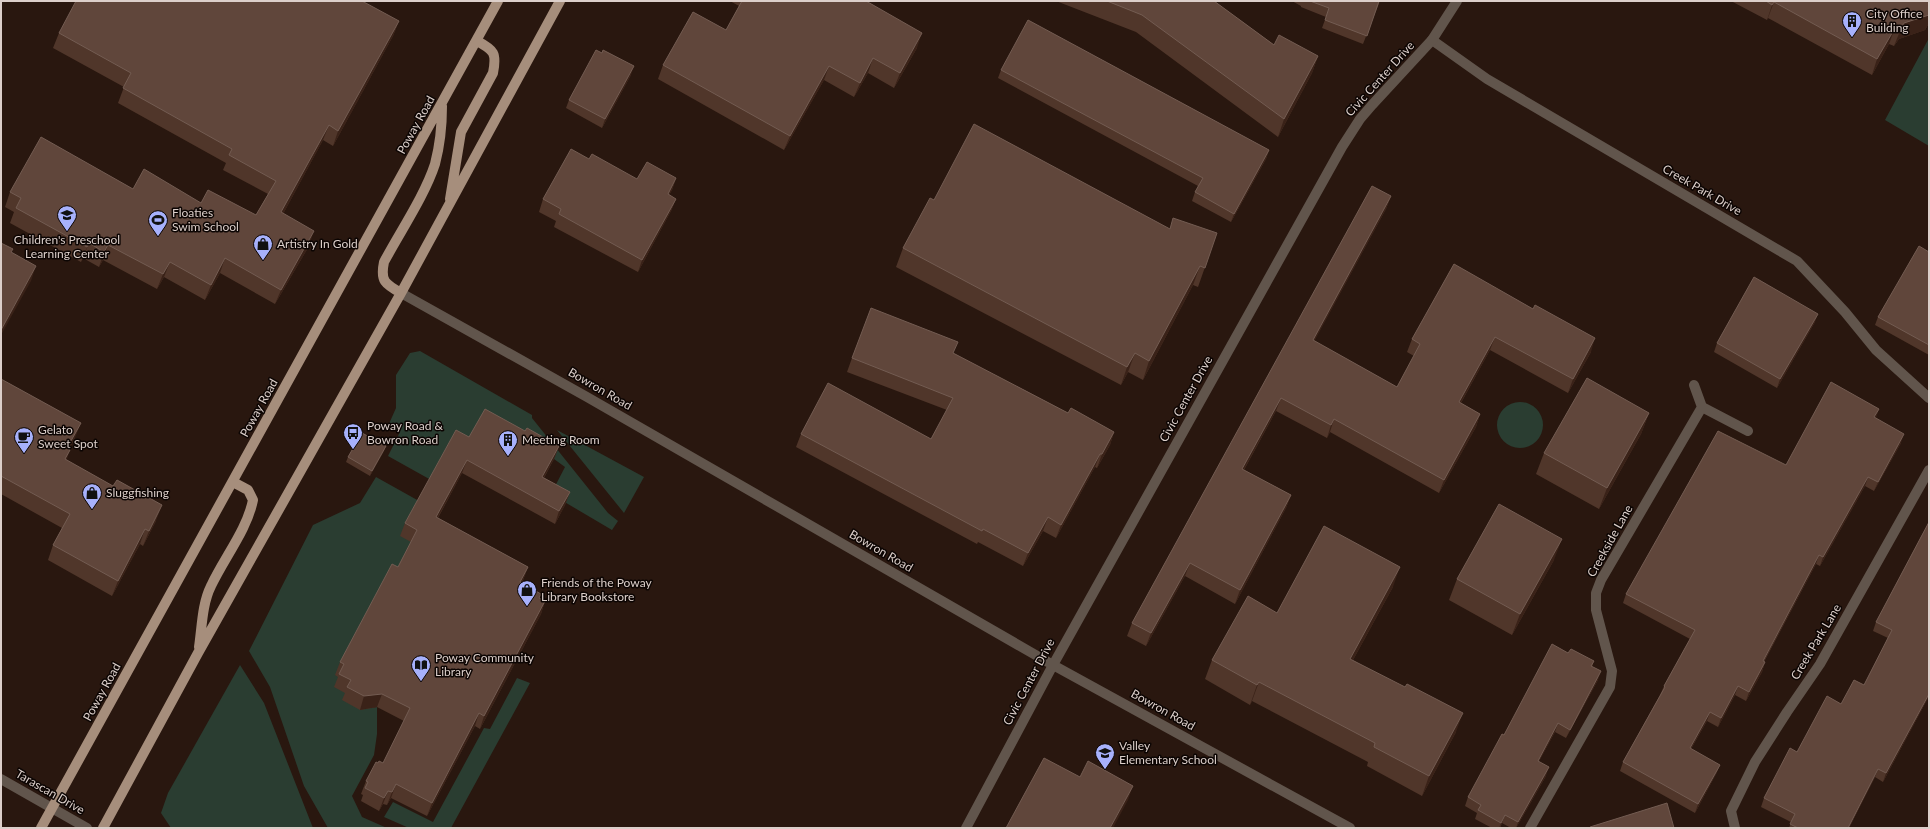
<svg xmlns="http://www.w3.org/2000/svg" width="1930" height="829" font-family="Lato,sans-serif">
<rect width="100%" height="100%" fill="#29170f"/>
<path fill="#2a3d31" d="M1929,38V146L1885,120Z
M420,351L532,415V418L608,513L618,521L612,530L551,494L565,467L554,459L465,450L431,480L388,456L400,432L388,426L396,408V375L410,353Z
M1497 425a23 23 0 1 1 46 0a23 23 0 1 1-46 0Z
M557,430L644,477L624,513Z
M376,477L419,501L412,543L339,677L372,708L377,707V734L374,755L352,796L362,817L387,828H328L304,786L270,687L249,651L313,525L360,503Z
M240,665L264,703L313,828H171L161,813L168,793Z
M517,678L530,683L451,828H409L384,817L393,802L433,822L484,728L490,729Z"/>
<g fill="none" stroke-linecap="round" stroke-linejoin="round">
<path stroke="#61554c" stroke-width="10" d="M1432,40L1487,79L1797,261L1845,312L1876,350L1929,398
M1694,385L1702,407
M1530,828L1610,687L1612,671L1596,610V593L1601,580L1702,407L1748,431
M1735,828L1731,811L1755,762L1787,712L1820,664L1929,470"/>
<path stroke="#61554c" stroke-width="10" d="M401,293L587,397L1053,665L1350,828
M1,779L87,828
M966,828L1053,665L1342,147L1360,119L1372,105L1432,40L1457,1"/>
<path stroke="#a68e7c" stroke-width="10" d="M450,199L461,132L493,73C497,53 494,50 477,41
M401,293C385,284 380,281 384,262C400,232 425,195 435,164C440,145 442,125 442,106
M199,647C202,627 202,604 211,586C224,558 247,530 253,500L248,490L233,482
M41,828L498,1
M103,828L198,653L401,293L560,1"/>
</g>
<path fill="#50362a" d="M730,1H866L917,48L894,88L868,73L854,97L824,80L784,150L658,79L663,65L726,30L739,6Z
M1056,1H1214L1274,45L1318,56L1312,73L1278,137L1136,32Z
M1292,1H1380L1363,44L1322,28L1326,17L1301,7V6Z
M1731,1H1929V23L1925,30L1899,39L1894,46L1889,44L1872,75L1768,18L1767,20Z
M399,21L393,36L333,146L323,140L283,214L309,246L275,304L220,273L205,300L164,277L157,289L103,260L99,267L83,258L81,262L10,223L14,212L5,207L10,192L133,189L201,203L256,215L268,194L223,170L226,163L118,103L124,87L53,48L59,33Z
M1001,70L1269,150L1266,159L1231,222L1192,201L1195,192L1198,186L998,78Z
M631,75L602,128L566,108L569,100Z
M589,159L637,179L676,178L672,190L669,195L676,199L671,211L638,272L554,227L556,221L539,212L543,199Z
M1391,196L1386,209L1314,341L1397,387L1414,356L1407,352L1412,339L1454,264L1591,352L1568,393L1490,350L1461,403L1480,414L1476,427L1439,493L1330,432L1327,438L1276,411L1244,470L1291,495L1286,508L1235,604L1185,576L1146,646L1127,636L1132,623Z
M934,200L1169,229L1217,233L1198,287L1193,285L1143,380L1128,372L1121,385L896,267L903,248Z
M1929,252V355L1875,325L1878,317Z
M1815,322L1777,388L1714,352L1717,343Z
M953,353L1068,413L1114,432L1110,445L1097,468L1095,467L1056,538L1043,531L1023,566L978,542L977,544L796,447L801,434L931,439L947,410L847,372L852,358Z
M1,379L75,438L69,449L66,460L156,521L143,546L140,544L112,596L48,560L53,545L62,528L1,494Z
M1649,413L1641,434L1599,509L1536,474L1544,453Z
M1876,418L1901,443L1874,491L1865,486L1820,566L1816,564L1764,662H1765L1762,672L1746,701L1735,695L1718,727L1707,721L1691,749L1720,765L1716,774L1695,813L1620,771L1623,762L1660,695L1664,686L1690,639L1623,603L1626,594L1786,465Z
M525,431L559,446L554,459L544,478L570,492L565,505L555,524L462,473L438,518L528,567L522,583L541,594L539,598L545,601L541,614L480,729L475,726L427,816L391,798L387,805L383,804L379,811L361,801L363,795L361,794L366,781L378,763H383L404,721L377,707L360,710L342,700L345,693L334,687L338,677L335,675L340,662L398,567L411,542L400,536L405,523L469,437Z
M386,446L384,451L370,476L346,462L348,457Z
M1929,522V698H1928L1883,782L1875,777L1849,828H1789L1791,822L1761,807L1764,798L1797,752L1841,704L1864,685L1888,638L1873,631L1876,622Z
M1554,560L1512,635L1449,600L1457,579Z
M1393,587L1353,660L1456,732L1422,796L1367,766L1368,762L1252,701L1250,705L1205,679L1212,660L1277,613Z
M1568,653L1594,661L1592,667L1598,680L1566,738L1555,732L1539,761L1546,776L1516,828H1511L1502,823L1500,828H1492L1475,819L1477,813L1465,806L1468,797L1504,735Z"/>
<path fill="#3a2218" d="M1774,2L1768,18L1767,20L1772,5Z
M1929,15V23L1925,30L1899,39L1894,46L1900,31L1904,23Z
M399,21L393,36L333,146L338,131Z
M1895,28L1889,44L1872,75L1877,59Z
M922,33L917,48L894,88L900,73Z
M1318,56L1312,73L1278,137L1284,119Z
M873,58L868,73L854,97L860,83Z
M634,66L631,75L602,128L605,119Z
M829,66L824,80L784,150L790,136Z
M329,125L323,140L276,227L281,212Z
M1269,150L1266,159L1231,222L1234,214Z
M676,178L672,190L663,207L668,194Z
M1391,196L1386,209L1308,353L1313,340Z
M676,199L671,211L638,272L642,260Z
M314,231L309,246L275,304L281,290Z
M89,243L83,258L81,262L87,247Z
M108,245L103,260L99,267L104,252Z
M225,258L220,273L205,300L211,285Z
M170,262L164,277L157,289L163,274Z
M36,266L31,281L1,335V330Z
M1200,266L1193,285L1143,380L1149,361Z
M1818,314L1815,322L1777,388L1780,379Z
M1495,337L1490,350L1454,415L1459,402Z
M1595,338L1591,352L1568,393L1573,379Z
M1135,353L1128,372L1121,385L1127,367Z
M1281,398L1276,411L1237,482L1242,469Z
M1879,409L1876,418L1874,417Z
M1649,413L1641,434L1599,509L1607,488Z
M1480,414L1476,427L1439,493L1444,480Z
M1334,419L1330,432L1327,438L1331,425Z
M81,423L75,438L61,463L67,448Z
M1114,432L1110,445L1097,468L1102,454Z
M1904,434L1901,443L1874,491L1878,482Z
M386,446L384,451L370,476L372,471Z
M559,446L554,459L537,490L542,477Z
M70,450L65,465V459Z
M1100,454L1095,467L1056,538L1061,525Z
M467,460L462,473L431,530L436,517Z
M1868,477L1865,486L1820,566L1823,557Z
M570,492L565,505L555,524L559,511Z
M1291,495L1286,508L1235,604L1240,590Z
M162,505L156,521L143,546L149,531Z
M1048,517L1043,531L1023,566L1028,553Z
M145,529L140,544L112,596L118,581Z
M1562,539L1554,560L1512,635L1520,614Z
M1819,555L1816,564L1759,670L1763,661Z
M1190,563L1185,576L1146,646L1151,633Z
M528,567L523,580L515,596L520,582Z
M1400,567L1393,587L1343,678L1350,659Z
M545,601L541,614L480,729L484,716Z
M1765,662L1762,672L1746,701L1749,692Z
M1601,671L1598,680L1566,738L1570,730Z
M1259,682L1252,701L1250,705L1257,685Z
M1738,686L1735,695L1718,727L1721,718Z
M382,694L377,707L360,710L364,696Z
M1929,694L1928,698L1883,782L1886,773Z
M1710,712L1707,721L1686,757L1690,748Z
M479,713L475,726L427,816L432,803Z
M1463,713L1456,732L1422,796L1429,776Z
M1558,723L1555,732L1535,769L1538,761Z
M1720,765L1716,774L1695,813L1698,804Z
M1549,767L1546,776L1516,828L1518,822Z
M1878,769L1875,777L1849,828H1848Z
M396,784L391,798L387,805L392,792Z
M1133,786L1128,800L1113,828H1110Z
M388,791L383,804L379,811L384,798Z
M1505,815L1502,823L1499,828L1501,823Z"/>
<path fill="#60463b" stroke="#735c52" d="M76,1H362L399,21L338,131L329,125L281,212L314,231L281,290L225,258L211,285L170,262L163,274L108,245L104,252L89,243L87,247L16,208L21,198L10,192L41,137L133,189L144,169L201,203L208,190L256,215L276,181L229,155L232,149L123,88L131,73L59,33Z
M742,1H866L922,33L900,73L873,58L860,83L829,66L790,136L663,65L693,12L726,30Z
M1107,1H1214L1274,45L1279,35L1318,56L1284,119L1142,15Z
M1310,1H1379L1367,36L1325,20L1329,8Z
M1766,1H1929V15L1904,23L1900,31L1895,28L1877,59L1774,2L1772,5Z
M1028,20L1269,150L1234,214L1195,192L1203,178L1001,70Z
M596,50L602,53L603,50L634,66L605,119L569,100Z
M974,124L1170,229L1173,218L1217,233L1205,268L1200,266L1149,361L1135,353L1127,367L903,248L930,198L934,200Z
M571,149L589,159L592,154L637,179L647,162L676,178L668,194L676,199L642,260L559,214L561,209L543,199Z
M1372,186L1391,196L1313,340L1397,387L1420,344L1412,339L1454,264L1533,309L1535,305L1595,338L1573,379L1495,337L1459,402L1480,414L1444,480L1334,419L1331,425L1281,398L1242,469L1291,495L1240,590L1190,563L1151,633L1132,623Z
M1,243L13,249L11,252L36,266L1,330Z
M1919,246L1929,252V345L1878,317Z
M1754,277L1818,314L1780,379L1717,343Z
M871,308L958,342L953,353L1068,413L1071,408L1114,432L1102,454H1100L1061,525L1048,517L1028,553L983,529L982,531L801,434L828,383L931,439L953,398L852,358Z
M1587,378L1649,413L1607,488L1544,453Z
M1,379L81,423L67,448L70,450L65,459L113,486L117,480L162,505L149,531L145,529L118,581L53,545L70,514L1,476Z
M1831,382L1879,409L1874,417L1904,434L1878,482L1868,477L1823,557L1819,555L1763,661L1765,662L1749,692L1738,686L1721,718L1710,712L1690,748L1720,765L1698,804L1623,762L1665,687L1664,686L1695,630L1626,594L1718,431L1786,465Z
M485,409L525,431L527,428L559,446L542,477L570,492L559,511L467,460L436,517L528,567L520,582L541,594L539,598L545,601L484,716L479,713L432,803L396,784L392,792L388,791L384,798L365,788L368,782L366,781L376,762L378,763L379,761L383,763L410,708L382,694L364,696L347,687L351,680L339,674L344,664L340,662L392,564L398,567L417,530L405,523L456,430L469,437Z
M362,433L386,446L372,471L348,457Z
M1499,504L1562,539L1520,614L1457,579Z
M1929,522V694L1886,773L1878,769L1848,828H1798L1790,824L1795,814L1764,798L1790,748L1797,752L1827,696L1841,704L1854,680L1864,685L1892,630L1876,622Z
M1324,526L1400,567L1350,659L1405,687L1407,684L1463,713L1429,776L1374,747L1375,743L1259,682L1257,685L1212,660L1248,596L1277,613Z
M1552,644L1568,653L1571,649L1594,661L1591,666L1601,671L1570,730L1558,723L1538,761L1549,767L1518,822L1505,815L1501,823L1478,810L1481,805L1468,797L1502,734L1504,735Z
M1044,758L1080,777L1088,761L1133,786L1110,828H1006Z
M1667,803L1674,828H1590V827Z"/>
<defs>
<symbol id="building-pin" viewBox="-11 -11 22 30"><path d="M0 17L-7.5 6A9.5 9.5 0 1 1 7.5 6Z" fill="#a7b1fc" stroke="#0c0503"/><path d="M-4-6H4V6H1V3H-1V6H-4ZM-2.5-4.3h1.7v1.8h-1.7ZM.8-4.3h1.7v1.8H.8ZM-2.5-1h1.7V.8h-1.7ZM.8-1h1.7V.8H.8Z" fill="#111"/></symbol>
<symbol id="school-pin" viewBox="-11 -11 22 30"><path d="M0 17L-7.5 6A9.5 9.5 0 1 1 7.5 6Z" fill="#a7b1fc" stroke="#0c0503"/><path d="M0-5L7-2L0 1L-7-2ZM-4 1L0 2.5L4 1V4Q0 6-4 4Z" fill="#111"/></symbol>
<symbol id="stadium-pin" viewBox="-11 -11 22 30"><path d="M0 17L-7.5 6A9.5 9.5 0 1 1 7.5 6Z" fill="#a7b1fc" stroke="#0c0503"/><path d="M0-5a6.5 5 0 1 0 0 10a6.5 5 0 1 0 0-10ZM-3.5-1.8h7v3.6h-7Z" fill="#111"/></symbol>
<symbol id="shop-pin" viewBox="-11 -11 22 30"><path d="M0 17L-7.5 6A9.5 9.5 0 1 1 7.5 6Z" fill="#a7b1fc" stroke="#0c0503"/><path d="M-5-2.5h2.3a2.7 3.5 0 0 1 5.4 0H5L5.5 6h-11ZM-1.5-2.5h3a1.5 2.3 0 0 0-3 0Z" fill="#111"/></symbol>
<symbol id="bus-pin" viewBox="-11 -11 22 30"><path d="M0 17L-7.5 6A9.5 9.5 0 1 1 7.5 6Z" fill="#a7b1fc" stroke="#0c0503"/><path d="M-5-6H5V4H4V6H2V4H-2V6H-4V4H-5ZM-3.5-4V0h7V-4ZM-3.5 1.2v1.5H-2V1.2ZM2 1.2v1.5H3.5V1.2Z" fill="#111"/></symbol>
<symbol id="cafe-pin" viewBox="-11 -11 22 30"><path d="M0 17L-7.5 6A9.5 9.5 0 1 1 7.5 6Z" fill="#a7b1fc" stroke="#0c0503"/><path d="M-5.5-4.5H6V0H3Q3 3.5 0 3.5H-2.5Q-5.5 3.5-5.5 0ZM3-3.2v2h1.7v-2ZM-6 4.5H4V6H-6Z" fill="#111"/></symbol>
<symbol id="library-pin" viewBox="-11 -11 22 30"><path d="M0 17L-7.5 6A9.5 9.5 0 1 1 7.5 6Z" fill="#a7b1fc" stroke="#0c0503"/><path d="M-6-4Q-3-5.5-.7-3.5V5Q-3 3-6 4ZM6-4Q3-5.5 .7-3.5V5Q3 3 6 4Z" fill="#111"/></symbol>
</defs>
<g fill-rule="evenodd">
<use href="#building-pin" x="1841" y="10" width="22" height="30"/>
<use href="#school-pin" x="56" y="204" width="22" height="30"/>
<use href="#stadium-pin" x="147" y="209" width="22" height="30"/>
<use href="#shop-pin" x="252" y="233" width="22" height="30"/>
<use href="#bus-pin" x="342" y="422" width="22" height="30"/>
<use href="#cafe-pin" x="13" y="426" width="22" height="30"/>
<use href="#building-pin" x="497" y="429" width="22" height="30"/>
<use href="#shop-pin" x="81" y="482" width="22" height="30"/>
<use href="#shop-pin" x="516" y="579" width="22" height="30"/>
<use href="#library-pin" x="410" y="654" width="22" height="30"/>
<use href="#school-pin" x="1094" y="742" width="22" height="30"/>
</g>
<g text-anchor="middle" stroke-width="3" stroke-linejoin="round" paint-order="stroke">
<g font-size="12" fill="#dccfca" stroke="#0c0503" text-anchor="start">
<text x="1866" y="18">City Office<tspan x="1866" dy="14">Building</tspan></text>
<text x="172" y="217">Floaties<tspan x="172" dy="14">Swim School</tspan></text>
<text x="67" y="244" text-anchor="middle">Children's Preschool<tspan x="67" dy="14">Learning Center</tspan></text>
<text x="277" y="248">Artistry In Gold</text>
<text x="367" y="430">Poway Road &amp;<tspan x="367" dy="14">Bowron Road</tspan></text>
<text x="38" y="434">Gelato<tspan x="38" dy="14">Sweet Spot</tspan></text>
<text x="522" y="444">Meeting Room</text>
<text x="106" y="497">Sluggfishing</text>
<text x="541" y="587">Friends of the Poway<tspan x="541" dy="14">Library Bookstore</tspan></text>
<text x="435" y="662">Poway Community<tspan x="435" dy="14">Library</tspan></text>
<text x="1119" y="750">Valley<tspan x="1119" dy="14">Elementary School</tspan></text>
</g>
<g font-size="12" fill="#dccfca" stroke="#0c0503">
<text transform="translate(1380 79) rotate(-48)" y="4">Civic Center Drive</text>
<text transform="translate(416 125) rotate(-61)" y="4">Poway Road</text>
<text transform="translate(1702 190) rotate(30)" y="4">Creek Park Drive</text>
<text transform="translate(600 389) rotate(30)" y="4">Bowron Road</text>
<text transform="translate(1186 399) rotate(-61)" y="4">Civic Center Drive</text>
<text transform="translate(259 408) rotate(-61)" y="4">Poway Road</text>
<text transform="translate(1610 541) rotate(-61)" y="4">Creekside Lane</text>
<text transform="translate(881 551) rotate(30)" y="4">Bowron Road</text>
<text transform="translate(1816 642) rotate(-59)" y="4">Creek Park Lane</text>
<text transform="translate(1029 682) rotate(-62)" y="4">Civic Center Drive</text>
<text transform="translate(102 692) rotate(-61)" y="4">Poway Road</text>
<text transform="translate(1163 710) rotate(29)" y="4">Bowron Road</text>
<text transform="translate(50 792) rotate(30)" y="4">Tarascan Drive</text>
</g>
</g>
<rect width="1930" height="829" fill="none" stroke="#dccfca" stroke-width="4"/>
</svg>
